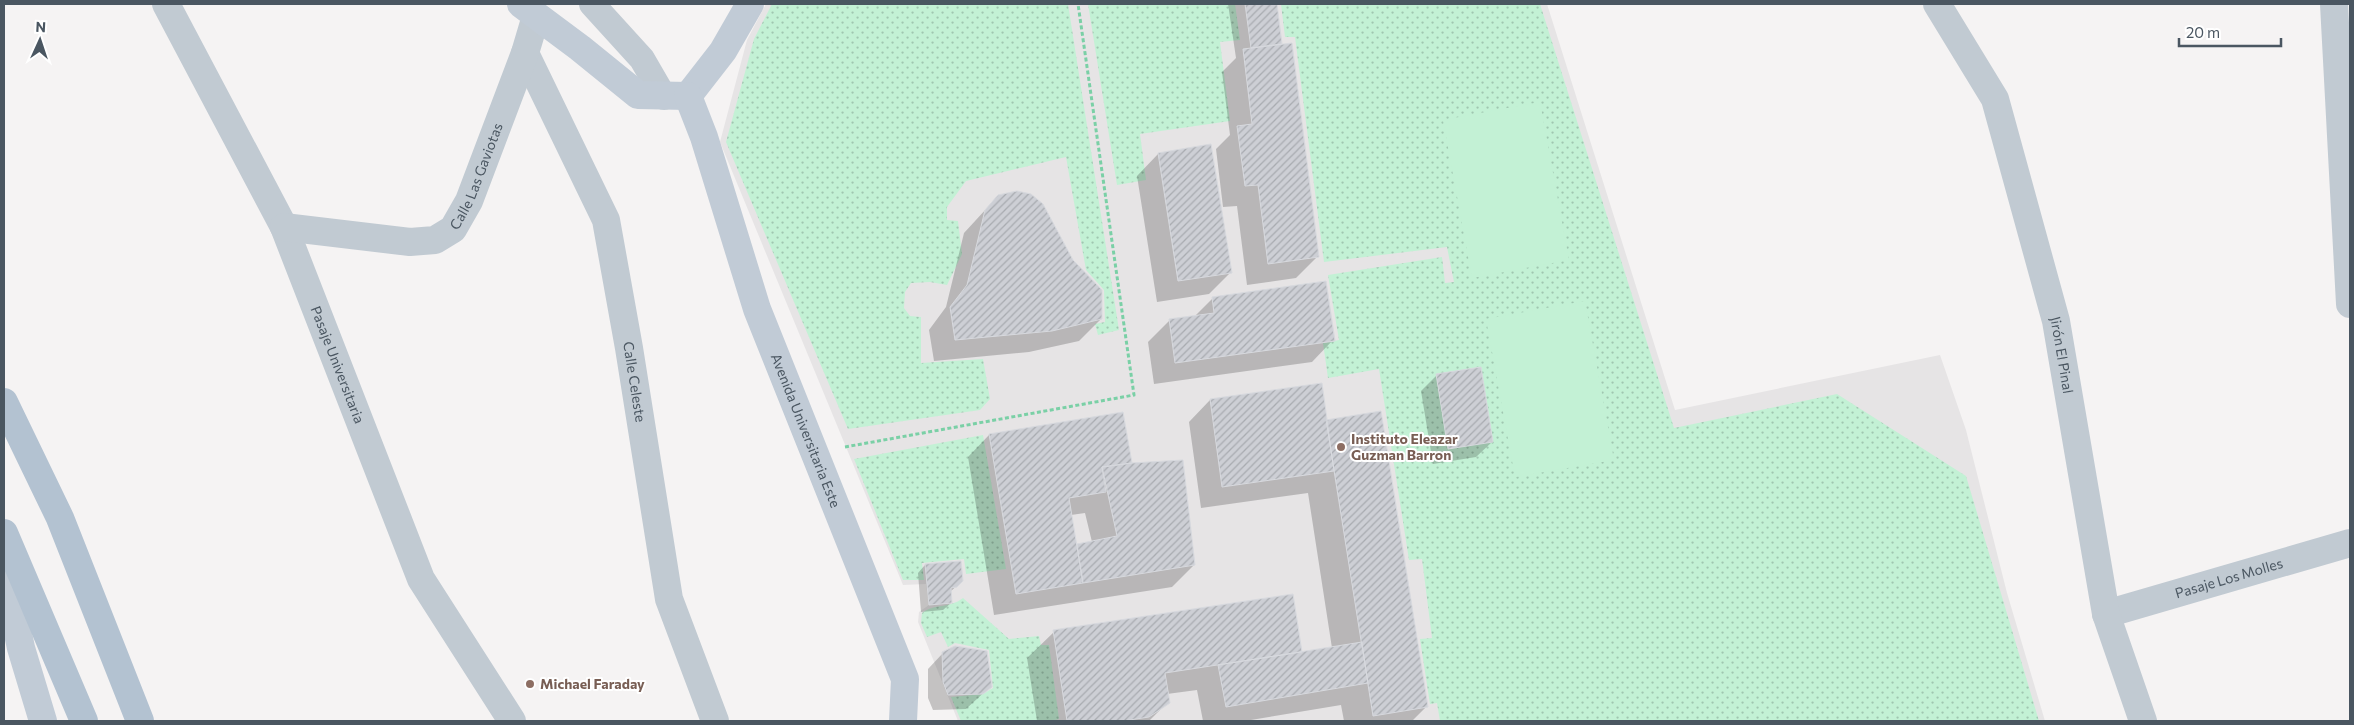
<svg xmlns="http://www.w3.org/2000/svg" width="2354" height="725" font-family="Commissioner,sans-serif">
<defs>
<pattern id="grass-dots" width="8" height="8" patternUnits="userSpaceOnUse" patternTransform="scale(1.25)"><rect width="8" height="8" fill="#c3f1d5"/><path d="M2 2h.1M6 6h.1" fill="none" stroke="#a0c6b0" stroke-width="1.8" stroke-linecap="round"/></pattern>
<pattern id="building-hatch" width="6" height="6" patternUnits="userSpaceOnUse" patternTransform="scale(1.25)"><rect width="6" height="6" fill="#cdcfd5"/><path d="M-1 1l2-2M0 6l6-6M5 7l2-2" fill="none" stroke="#a8abb0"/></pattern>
</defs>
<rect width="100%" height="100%" fill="#f5f3f3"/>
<path fill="#e6e4e5" d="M766,4H1547L1675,410L1940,355L1966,430L2007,593L2045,721H958L918,622L919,612L929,605L926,584L903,585L720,142L747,40Z"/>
<path fill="url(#grass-dots)" d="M772,4H1068L1119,330L1098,335L1095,324L1105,322L1104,290L1086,270L1066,157L966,181L947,207V220L958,221L962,254L947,285L930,282L911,283L905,292L904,308L910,316L921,317V363L983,359L990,399L980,410L848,429L726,142L754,39Z
M1088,4H1235L1240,40L1220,42L1230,121L1140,134L1146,180L1117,185Z
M1281,4H1540L1674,428L1837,394L1966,476L2039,721H1440L1437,703L1430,704L1420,639L1432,638L1422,559L1409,560L1379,369L1328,378L1323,343L1339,340L1328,275L1442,257L1445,283L1454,282L1447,247L1324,262L1295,37H1285Z
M983,435L1006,569L966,574L964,559L922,563L924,580H903L854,459Z
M963,598L1009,639L1039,636L1041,645H1049L1059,719L1051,721H961L951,697L983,694L993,688L989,650L955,643L948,647L941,632L927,637L921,623L922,613C935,603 949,609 963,598Z"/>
<path fill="#c3f1d5" d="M1540,102L1569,260L1472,278L1443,120Z
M1585,301L1614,460L1515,477L1486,319Z"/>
<path fill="#0003" fill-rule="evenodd" d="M1228,4H1275L1280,44L1278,46L1317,257L1296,278L1247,285L1237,206L1223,207L1216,149L1230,135L1222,72L1236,58Z
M1158,154L1230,273L1209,294L1157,302L1137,176Z
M998,196L1101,319L1079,341L1029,352L934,361L929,330L946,307L964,233Z
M1212,299L1333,340L1312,362L1154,384L1148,342L1169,321L1194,317Z
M1437,375L1492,442L1476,457L1433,464L1421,391Z
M1210,400L1326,421L1426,707L1412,721H1344L1341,705L1245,721H1203L1197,690L1167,694L1168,702L1149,721H1037L1027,658L1054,632L1301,653L1332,648L1308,493L1201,508L1189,422Z
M1122,413L1131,464L1194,565L1172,587L994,615L968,457L989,435ZM1085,513L1092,542L1076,546L1071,515Z
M925,565L962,581L950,592L951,603L943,610L921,612L918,573Z
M943,653L990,687L966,709L933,710L928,698V669Z"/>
<path fill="url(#building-hatch)" stroke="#d7d9de" d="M1245,4H1277L1282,44L1251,48Z
M1292,43L1319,257L1268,264L1258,185L1245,186L1237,126L1252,124L1243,49Z
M1211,144L1232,273L1178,281L1158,153Z
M1017,191L1031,194L1043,204L1073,260L1102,290V319L1052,331L955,340L950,307L967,285L985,210L998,195Z
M1326,281L1335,341L1175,363L1169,319L1214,313L1212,297Z
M1481,367L1493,442L1448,449L1436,374Z
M1322,383L1334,471L1222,487L1210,399Z
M1381,411L1428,707L1373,716L1326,420Z
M1123,412L1132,463L1102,467L1106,492L1069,498L1083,583L1016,594L989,434Z
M1183,460L1195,565L1083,583L1077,544L1117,536L1102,467L1132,463Z
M961,561L963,581L957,587L951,588L952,603L929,605L925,564Z
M1293,594L1302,652L1165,673L1170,703L1149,717L1123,721H1067L1053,630Z
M1362,642L1368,683L1226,707L1218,665Z
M955,646L987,651L992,687L983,694L948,695L943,682L942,652Z"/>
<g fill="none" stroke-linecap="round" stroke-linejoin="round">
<path stroke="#7ad0a6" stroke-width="3" stroke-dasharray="4 2.5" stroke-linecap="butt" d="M845,447L1134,395L1078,4"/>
<path stroke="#c1cad2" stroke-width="26" d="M592,4L642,59L664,97"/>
<g stroke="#c1cad2" stroke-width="28">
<path id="s1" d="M166,4L284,227L421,579L512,721"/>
<path d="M2334,4L2350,304"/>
<path id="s2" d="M525,53L606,220L629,348L669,599L715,721"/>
<path id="s3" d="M284,227L410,242L435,240L453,229L469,201L525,53L536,16"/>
<path id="s4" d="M2106,614L2350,543"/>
</g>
<path stroke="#c1cad2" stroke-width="28" id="s5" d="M1937,4L1995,99L2056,321L2106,614L2143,721"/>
<g stroke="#c1cbd6" stroke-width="28">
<path d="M521,4L580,48L638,95L688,96L723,51L750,4"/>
<path id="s6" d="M688,96L704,137L757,309L905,679L903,721"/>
<path d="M4,567L21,648L43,721"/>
</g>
<path stroke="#b3c2d1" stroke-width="28" d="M4,402L60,518L140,721
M4,533L84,721"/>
</g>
<g fill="#8d6e63" stroke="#fff" stroke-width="2">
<circle cx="1341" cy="447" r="5"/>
<circle cx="530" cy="684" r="5"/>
</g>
<g text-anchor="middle" stroke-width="4" stroke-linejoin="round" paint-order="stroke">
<g font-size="14" fill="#4a5661" stroke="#fff">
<text dy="5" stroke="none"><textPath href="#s3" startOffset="231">Calle Las Gaviotas</textPath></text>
<text dy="5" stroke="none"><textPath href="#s5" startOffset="376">Jirón El Pinal</textPath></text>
<text dy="5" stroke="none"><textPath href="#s1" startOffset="400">Pasaje Universitaria</textPath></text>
<text dy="5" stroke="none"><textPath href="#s2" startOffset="350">Calle Celeste</textPath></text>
<text dy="5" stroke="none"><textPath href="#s6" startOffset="355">Avenida Universitaria Este</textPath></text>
<text dy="5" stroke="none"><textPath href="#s4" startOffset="128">Pasaje Los Molles</textPath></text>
</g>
<g font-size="14" font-weight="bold" fill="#785e54" stroke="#fff" text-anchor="start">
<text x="1351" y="444">Instituto Eleazar<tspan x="1351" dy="16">Guzman Barron</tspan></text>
<text x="540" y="689">Michael Faraday</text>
</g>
</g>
<rect width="2354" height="725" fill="none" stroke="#4a5661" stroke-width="10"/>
<g transform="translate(40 40) rotate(3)" stroke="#ffffff" stroke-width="4" paint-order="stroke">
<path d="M0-4L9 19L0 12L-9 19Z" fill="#4a5661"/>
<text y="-8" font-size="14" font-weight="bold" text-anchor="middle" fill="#4a5661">N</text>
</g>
<path d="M2179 38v8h102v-8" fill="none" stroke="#4a5661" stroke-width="2.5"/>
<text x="2186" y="38" font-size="15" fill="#4a5661" stroke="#ffffff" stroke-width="4" paint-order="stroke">20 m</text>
</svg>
